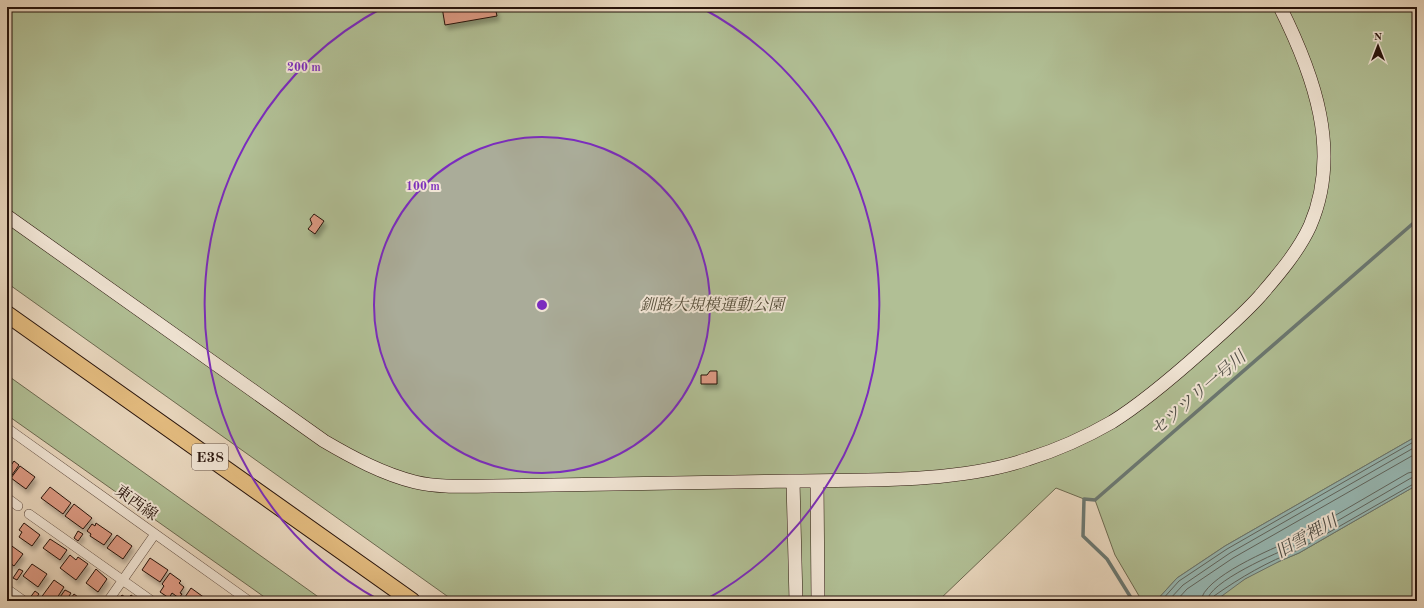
<svg xmlns="http://www.w3.org/2000/svg" width="1424" height="608" font-family="'Old Standard TT','Noto Serif JP',serif">
<defs>
<filter id="shadow"><feDropShadow dx="2.5" dy="4.5" stdDeviation="2" flood-color="#0004"/></filter>
</defs>
<rect width="100%" height="100%" fill="#e9d7be"/>
<filter id="stains"><feTurbulence type="fractalNoise" baseFrequency=".005" numOctaves="4"/><feColorMatrix values="0 0 0 0 .2 0 0 0 0 .09 0 0 0 0 .02 0 0 0 .5 -.17"/></filter>
<radialGradient id="worn" r=".72"><stop offset=".6" stop-color="#630" stop-opacity="0"/><stop offset="1" stop-color="#630" stop-opacity=".3"/></radialGradient>
<path fill="#b1bf95" stroke="#6c6950" d="M7,7H1417V436L1225,546L1177,578L1156,601H1142L1115,555L1095,500L1084,499L1056,488L938,601H454L7,283Z
M7,375L324,601H270L7,415Z
M1417,485V601H1215C1239,579 1269,565 1299,553Z"/>
<path fill="#97b9b5" stroke="#6a7771" d="M1417,436V485L1299,553L1280,561L1245,579L1215,601H1156L1177,578L1225,546Z"/>
<g fill="none" stroke-linecap="round" stroke-linejoin="round">
<path stroke="#5f6660" stroke-width="1" d="M1161,601L1179,581L1227,549L1417,440
M1168,601L1183,585L1230,553L1417,446
M1176,601L1187,589L1233,558L1417,453
M1201,601C1202,578 1273,548 1293,540L1408,473L1417,471
M1207,601C1208,582 1278,552 1296,545L1411,478L1417,477
M1212,601L1214,596C1241,577 1267,562 1298,550L1417,482"/>
<path stroke="#6a7771" stroke-width="3.5" d="M1133,601L1107,559L1083,536L1084,499L1095,500L1417,220"/>
</g>
<path fill="#db9982" stroke="#27130b" filter="url(#shadow)" d="M442,7H495L497,16L445,25Z
M314,214L324,221L315,234L308,229L312,224L310,219Z
M710,371H717V384H701V375H707Z
M14,461L19,465L12,475L7,471Z
M20,466L35,477L26,489L11,478Z
M50,487L71,503L63,514L41,498Z
M74,504L92,518L83,529L65,516Z
M24,523L40,535L32,546L19,537L22,532L19,530Z
M96,523L112,534L104,545L90,536L91,534L87,531L92,524L95,526Z
M78,531L83,534L78,541L74,538Z
M117,535L132,546L123,559L107,548Z
M50,539L67,550L60,560L43,548Z
M9,544L23,554L14,566L7,561V546Z
M70,555L76,560L78,557L88,564L76,580L60,568Z
M150,558L168,570L160,582L142,570Z
M32,564L47,574L38,587L23,576Z
M19,569L23,571L17,580L13,578Z
M96,569L107,579L98,592L86,583Z
M170,573L181,581L179,583L184,587L180,593L182,594L179,598L172,593L169,598L160,592L164,586L162,584Z
M54,580L64,587L55,601H42L40,599Z
M191,588L209,601L183,600Z
M65,590L71,593L66,601H59L58,600Z
M35,591L39,594L34,601H32L29,599Z
M74,594L82,600L81,601H69Z
M122,595L128,599L131,595L139,601H117Z"/>
<g fill="none" stroke-linecap="round" stroke-linejoin="round">
<defs>
<path id="street" d="M7,428L249,601
M7,498L18,506
M29,514L152,601
M7,589L24,601
M108,601L155,534
M802,601H818"/>
<path id="secondary" d="M7,216L324,441C353,458 383,474 415,482C440,488 467,486 492,486C591,484 690,482 789,481C863,480 958,483 1028,459C1057,450 1086,437 1112,422C1144,402 1174,376 1202,351C1222,333 1242,316 1260,296C1278,275 1298,252 1310,226C1342,152 1314,75 1280,7
M793,481L796,601
M817,481L818,601"/>
<path id="highway" d="M7,314L412,601"/>
</defs>
<use href="#street" stroke="#584438" stroke-width="10"/>
<use href="#secondary" stroke="#27130b" stroke-width="14"/>
<use href="#highway" stroke="#27130b" stroke-width="18"/>
<use href="#street" stroke="#f1e5d5" stroke-width="9"/>
<use href="#secondary" stroke="#f1e5d5" stroke-width="13"/>
<use href="#highway" stroke="#e4bc7f" stroke-width="16"/>
</g>
<circle cx="542" cy="305" r="168" fill="#7b2cbf" fill-opacity=".12"/>
<g fill="none" stroke="#7b2cbf" stroke-width="2">
<circle cx="542" cy="305" r="168"/>
<path d="M379 600A337 337 0 0 1 384 7M700 7A337 337 0 0 1 705 600"/>
</g>
<g text-anchor="middle" stroke-width="4" stroke-linejoin="round" paint-order="stroke">
<rect fill="#f1e5d5" stroke="#645248" stroke-width="1" x="192" y="444" width="36" height="26" rx="3"/>
<g font-size="15" font-weight="bold" fill="#27130b">
<text x="210" y="462">E38</text>
</g>
<g font-size="16" font-style="italic" fill="#574f3b" stroke="#f1e5d5">
<text x="712" y="310">釧路大規模運動公園</text>
</g>
<g font-size="16" fill="#27130b" stroke="#f1e5d5">
<text transform="translate(137 502) rotate(36)" y="6">東西線</text>
</g>
<g font-size="17" font-style="italic" fill="#4e4d46" stroke="#f1e5d5">
<text transform="translate(1198 393) rotate(-41)" y="6">セツツリ一号川</text>
<text transform="translate(1306 536) rotate(-30)" y="6">旧雪裡川</text>
</g>
</g>
<circle cx="542" cy="305" r="6" fill="#7b2cbf" stroke="#f1e5d5" stroke-width="2"/>
<g font-size="12" text-anchor="middle" font-weight="bold" fill="#7b2cbf" stroke="#f1e5d5" stroke-width="4" stroke-linejoin="round" paint-order="stroke">
<text x="304" y="71">200 m</text>
<text x="423" y="190">100 m</text>
</g>
<rect width="1424" height="608" fill="none" stroke="#e9d7be" stroke-width="24"/>
<rect x="8" y="8" width="1408" height="592" fill="none" stroke="#27130b" stroke-width="2"/>
<rect x="12" y="12" width="1400" height="584" fill="none" stroke="#27130b"/>
<g transform="translate(1378 46)" stroke="#f1e5d5" stroke-width="3" paint-order="stroke">
<path d="M0-3L7 15L0 10L-7 15Z" fill="#27130b"/>
<text y="-6" font-size="11" font-weight="bold" text-anchor="middle" fill="#27130b">N</text>
</g>
<rect width="100%" height="100%" filter="url(#stains)"/>
<rect width="100%" height="100%" fill="url(#worn)"/>
</svg>
